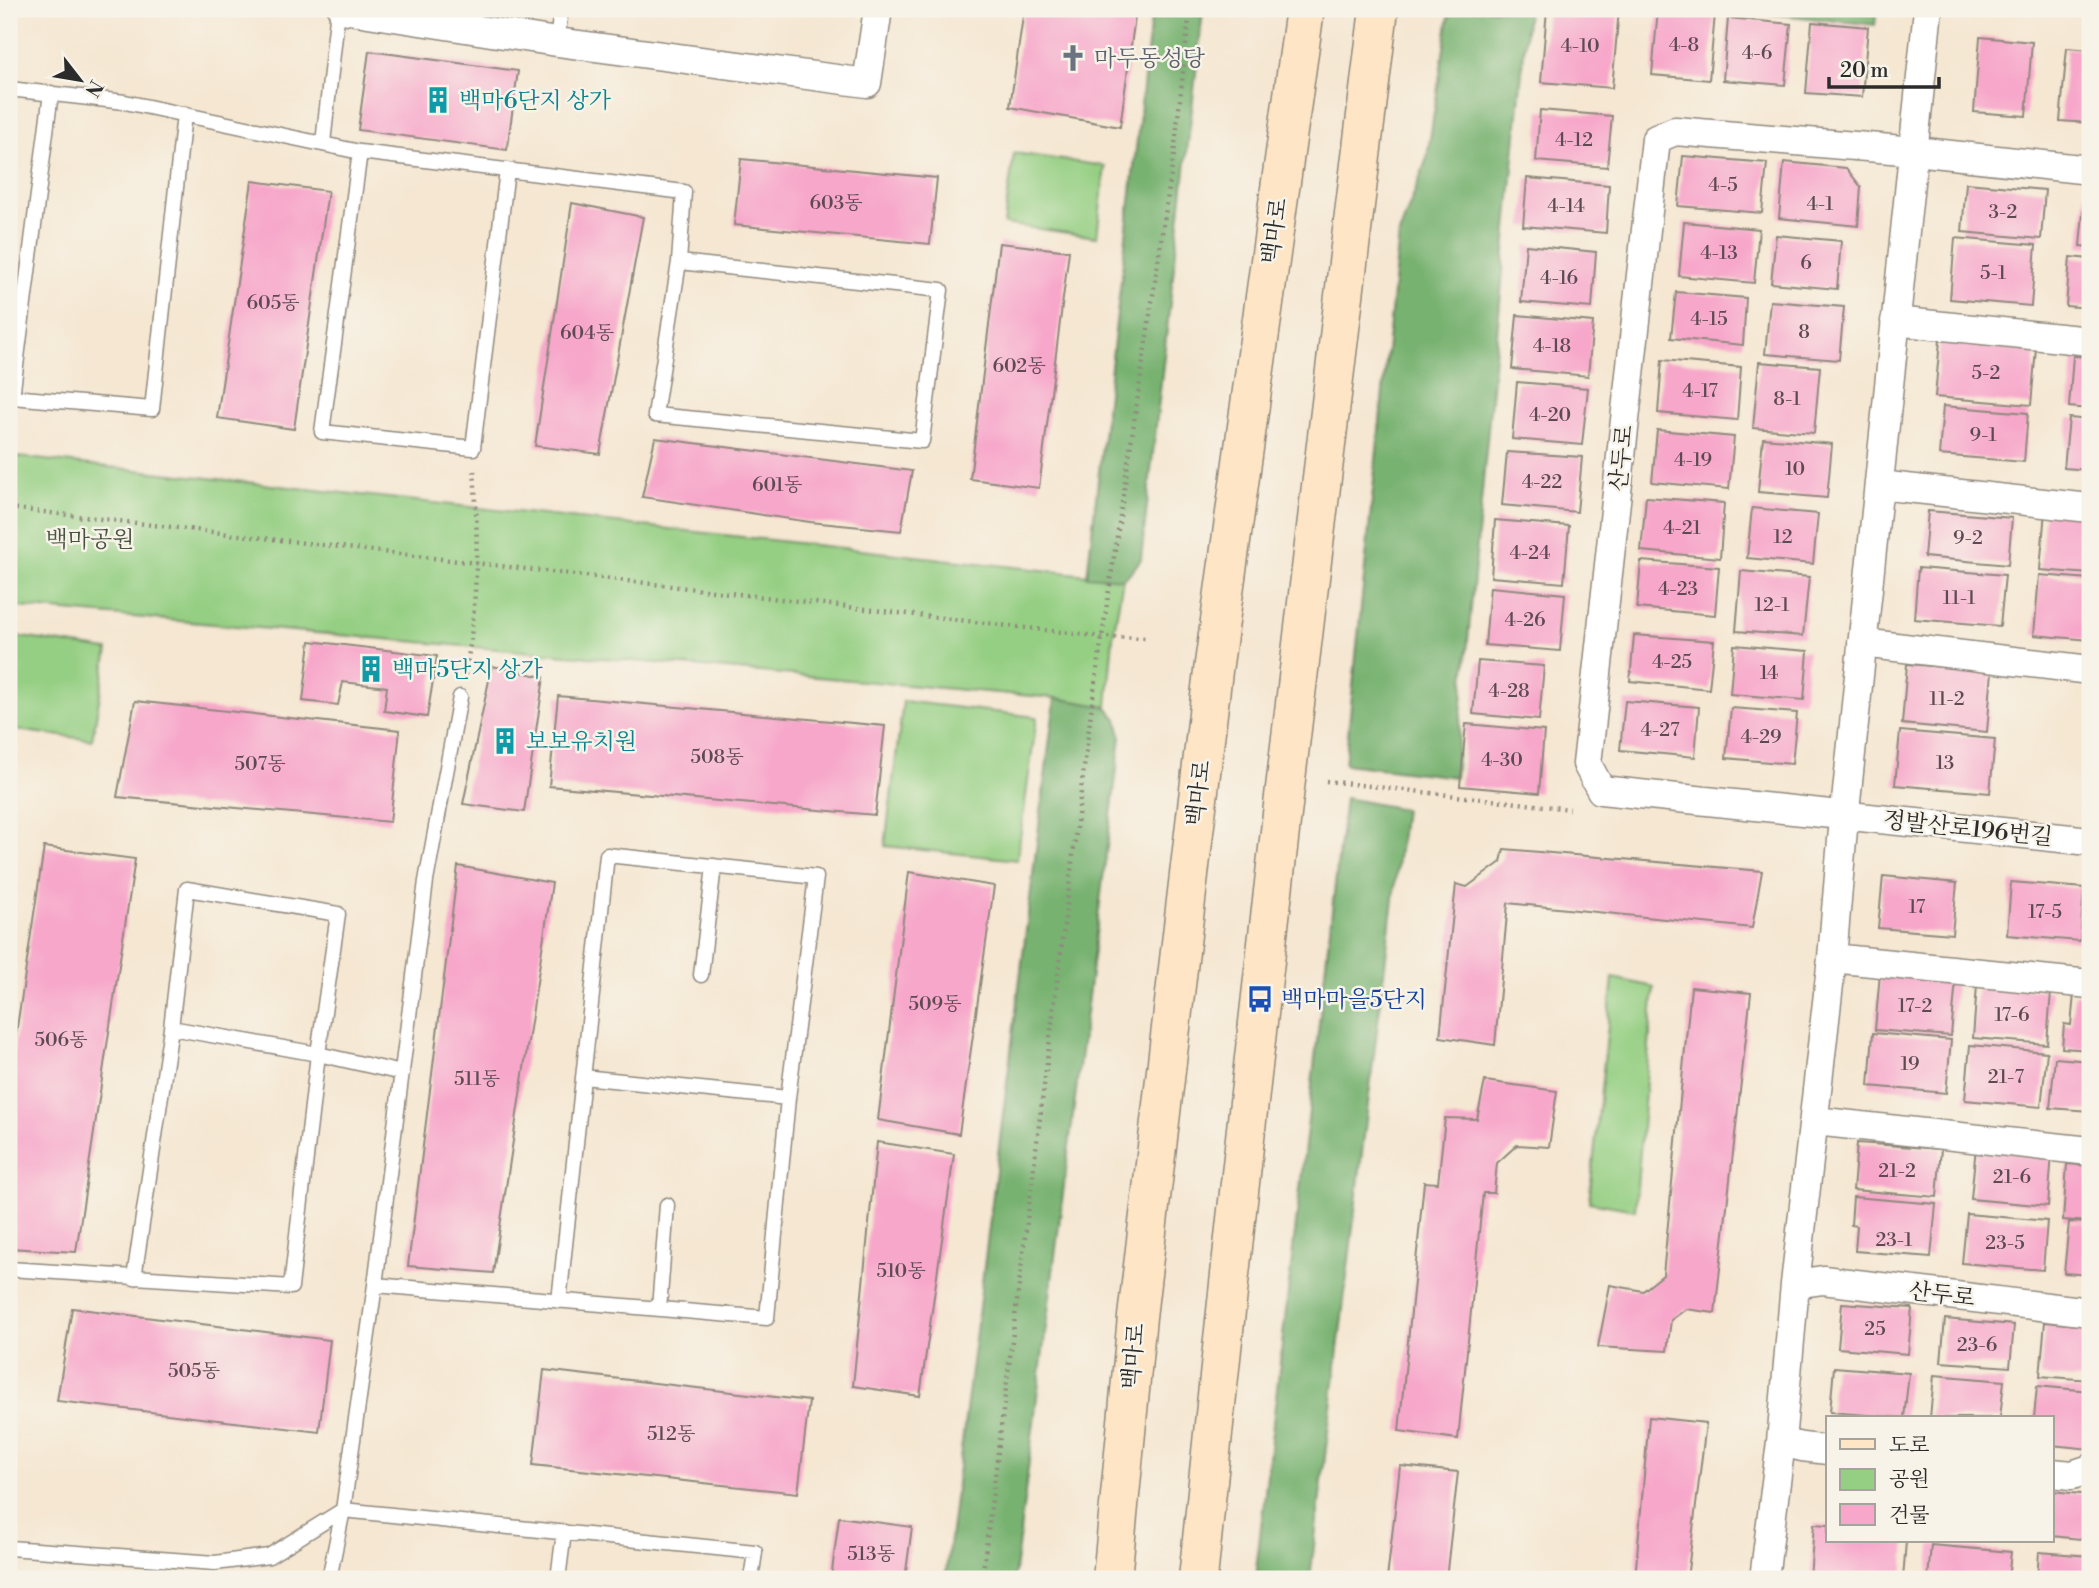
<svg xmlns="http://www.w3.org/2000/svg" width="2099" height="1588" font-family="'Libre Bodoni','Noto Serif KR',serif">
<rect width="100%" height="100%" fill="#f7f3e8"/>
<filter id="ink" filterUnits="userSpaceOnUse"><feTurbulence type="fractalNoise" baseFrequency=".0143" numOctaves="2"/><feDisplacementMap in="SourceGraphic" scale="14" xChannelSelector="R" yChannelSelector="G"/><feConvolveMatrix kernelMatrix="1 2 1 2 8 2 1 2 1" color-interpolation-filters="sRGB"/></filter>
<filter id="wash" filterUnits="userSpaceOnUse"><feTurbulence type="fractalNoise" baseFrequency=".00686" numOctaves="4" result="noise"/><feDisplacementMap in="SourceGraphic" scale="28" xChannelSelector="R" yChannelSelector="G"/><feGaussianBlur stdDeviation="1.57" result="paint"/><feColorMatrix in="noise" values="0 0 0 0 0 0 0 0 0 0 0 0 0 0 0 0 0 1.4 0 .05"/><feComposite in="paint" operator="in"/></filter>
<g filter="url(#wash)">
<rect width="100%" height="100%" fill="#f5e7d2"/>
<path fill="#95cf83" stroke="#607d57" stroke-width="2" d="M1014,153L1105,166L1097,237L1004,224Z
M9,456L1123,579L1113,637L1107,707L1055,698L9,606Z
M9,635L108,650L92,740L9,729Z
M903,701L1037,717L1017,860L885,846Z
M1613,978L1654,987L1635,1210L1589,1202Z"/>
<path fill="#78b271" stroke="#526e4e" stroke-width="2" d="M1152,9H1203V11L1141,559L1132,571L1123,579L1087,576Z
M1450,9H1528L1455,777L1345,764L1399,234L1427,158Z
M1723,9H1877L1875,25Z
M1055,698L1107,707L1117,719L1121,737L1014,1579H945Z
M1345,798L1404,809L1310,1579H1255Z"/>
<g id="blocks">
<path fill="#f7a7ca" d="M1024,9H1136L1120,127L1010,107Z
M1547,9H1619L1612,88L1541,82Z
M1658,9L1715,14L1709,80L1652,75Z
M1728,18L1791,24L1785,85L1723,80Z
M1812,22L1868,27L1862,97L1806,93Z
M1980,37L2032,42L2026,116L1974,112Z
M2067,48L2090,50V123L2060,121Z
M369,51L518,71L507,150L358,130Z
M1540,110L1612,116L1607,167L1536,161Z
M1683,156L1767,163L1762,213L1678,206Z
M741,159L937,178L930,244L734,225Z
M1784,162L1846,168L1861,187L1858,226L1779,218Z
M1527,178L1609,185L1606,233L1523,226Z
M252,181L328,191L294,429L217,418Z
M1966,183L2045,190L2041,239L1962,232Z
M2085,192L2090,193V247L2080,246Z
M572,203L643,217L600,454L535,446Z
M1684,222L1759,229L1754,283L1679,276Z
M1776,235L1841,241L1837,289L1771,283Z
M1955,238L2036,245L2031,306L1950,299Z
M999,243L1069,251L1039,488L970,479Z
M1526,245L1596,252L1592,308L1521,302Z
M2070,257L2090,259V308L2066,306Z
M1676,292L1746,298L1743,345L1671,338Z
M1770,301L1844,307L1839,360L1765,354Z
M1517,315L1593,322L1588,376L1512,369Z
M1940,340L2036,348L2031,405L1935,397Z
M2073,356L2090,357V409L2069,407Z
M1662,360L1741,367L1737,420L1658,413Z
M1759,362L1820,367L1814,433L1753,428Z
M1517,382L1588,388L1582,445L1512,439Z
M1943,406L2028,413L2024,462L1939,455Z
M2069,418L2090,420V470L2064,468Z
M1657,430L1734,437L1729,489L1652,482Z
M655,438L912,471L901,531L810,522L642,497Z
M1763,438L1832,444L1827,498L1758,492Z
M1507,452L1582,457L1577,512L1502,505Z
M1646,497L1724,503L1720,558L1641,551Z
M1752,508L1818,514L1813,564L1747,558Z
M2045,510L2090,514V574L2040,570Z
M1928,511L2012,518L2008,565L1924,557Z
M1495,520L1569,526L1564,583L1491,577Z
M1641,561L1719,567L1715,615L1637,608Z
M1918,568L2005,575L2000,626L1914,619Z
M1741,571L1809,577L1803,636L1736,631Z
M2039,575L2090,579V640L2034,635Z
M1490,587L1565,594L1560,651L1485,645Z
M1634,635L1714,641L1709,689L1630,681Z
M310,641L437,656L427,717L384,711L387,687L343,682L338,705L303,701Z
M1734,645L1808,651L1804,700L1730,694Z
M1478,661L1544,666L1539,720L1473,714Z
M1907,664L1992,671L1987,732L1902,724Z
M492,666L544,677L524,812L463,804Z
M558,696L885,726L875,815L549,786Z
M135,701L400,730L390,822L117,797Z
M1625,701L1699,707L1695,757L1620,750Z
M1731,708L1797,713L1792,764L1726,758Z
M1466,724L1544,731L1539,793L1460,786Z
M1900,731L1995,739L1990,793L1895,785Z
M44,847L135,859L76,1252L9,1248V1081Z
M1504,849L1762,871L1752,928L1508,903L1495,1045L1440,1037L1456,884L1467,887L1501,862Z
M458,866L552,883L493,1273L408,1266Z
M909,872L994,886L959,1134L878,1120Z
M1883,876L1957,883L1952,934L1878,928Z
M2011,882L2084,888L2080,941L2007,935Z
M1880,973L1956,979L1951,1036L1875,1030Z
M1977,985L2051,991L2047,1044L1973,1038Z
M1691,987L1751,993L1715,1313L1686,1309L1671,1320L1667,1351L1598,1347L1610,1285L1643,1291L1663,1275Z
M2074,994L2090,995V1050L2062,1048L2064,1024L2071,1025Z
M1873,1033L1951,1040L1946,1093L1869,1086Z
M1970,1045L2047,1052L2041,1107L1965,1100Z
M2055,1058L2090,1061V1111L2050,1108Z
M1485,1081L1557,1091L1549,1147L1517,1145L1497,1163L1494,1193H1483L1458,1439L1399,1431L1424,1182L1438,1183L1445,1118L1477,1119Z
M877,1142L954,1154L920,1396L853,1386Z
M1857,1143L1941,1149L1937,1197L1853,1190Z
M1976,1146L2052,1153L2048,1206L1971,1199Z
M2067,1164L2090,1166V1222L2063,1220Z
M1853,1197L1936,1204L1931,1257L1855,1251L1857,1226L1851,1225Z
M1967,1214L2047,1221L2043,1270L1962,1263Z
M2069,1222L2090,1223V1275L2064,1273Z
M1842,1303L1912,1308L1908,1354L1838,1348Z
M72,1308L330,1340L319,1432L57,1401Z
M1945,1319L2014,1325L2010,1367L1941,1362Z
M2045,1322L2090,1326V1380L2040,1376Z
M1834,1367L1909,1373L1904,1418L1830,1412Z
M544,1370L809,1401L798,1493L533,1465Z
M1934,1375L2004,1381L2000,1418H1930Z
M2037,1386L2090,1391V1449L2052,1445V1418H2034Z
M1649,1417L1706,1423L1687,1579H1635Z
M1400,1466L1458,1472L1446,1579H1387Z
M2052,1491L2090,1495V1540L2052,1536Z
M839,1517L912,1527L905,1579H831Z
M1814,1524L1828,1525V1541H1906L1903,1579H1810Z
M1931,1545L2011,1552L2008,1579H1928Z
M2039,1552L2090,1556V1579H2037Z
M414,1572L453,1578V1579H413Z"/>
</g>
</g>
<g filter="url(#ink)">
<use href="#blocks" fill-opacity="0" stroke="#90897e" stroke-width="2"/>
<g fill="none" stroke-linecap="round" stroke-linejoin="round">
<defs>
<path id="service" d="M557,42L561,9
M9,89L125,102L360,152L684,192L679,262L655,415L922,441L941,290L679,262
M51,93L12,397L152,409L184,114
M323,143L338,9
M360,152L322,432L473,448L507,170
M701,975L714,866
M171,1028L318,1054L402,1073
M583,1077L788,1098
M9,1269L291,1287L318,1054L338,914L187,889L171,1028L134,1278
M375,1285L767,1318L788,1098L816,877L607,855L559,1301
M659,1309L667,1205
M9,1548L215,1563L269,1556L343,1510L755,1552L751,1579
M329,1579L343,1510L375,1285L426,881L460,697
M558,1579L564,1532"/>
<path id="minor" d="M342,9L557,42L867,83L878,9
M2090,170L1915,151L1675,131L1656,139L1587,764L1601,790L2090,841
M1895,321L2090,341
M1879,485L2090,508
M1862,643L2090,670
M1832,958L2090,984
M1815,1121L2090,1151
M1795,1284L1823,1280L2090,1312
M1781,1442L1802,1447L1828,1450
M2052,1473L2072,1475L2090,1469
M1764,1579L1781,1442L1795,1284L1832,958L1842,840L1928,9"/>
<path id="secondary" d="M1112,1579L1137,1317L1213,671L1305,9
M1198,1579C1251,1055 1315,532 1379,9"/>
</defs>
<use href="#service" stroke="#90897e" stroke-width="17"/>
<use href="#minor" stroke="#90897e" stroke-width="31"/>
<use href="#secondary" stroke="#90897e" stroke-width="41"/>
<path stroke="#90897e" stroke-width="4.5" stroke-dasharray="2 5" stroke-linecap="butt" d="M9,508L1103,637L1149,638
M465,675C477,613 479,535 474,471
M1326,781L1570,809
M982,1579L1092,704L1174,154L1190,9"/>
<use href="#service" stroke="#fff" stroke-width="14"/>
<use href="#minor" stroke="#fff" stroke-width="28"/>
<use href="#secondary" stroke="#fde5c5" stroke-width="38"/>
</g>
</g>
<defs>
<symbol id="church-bare" viewBox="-9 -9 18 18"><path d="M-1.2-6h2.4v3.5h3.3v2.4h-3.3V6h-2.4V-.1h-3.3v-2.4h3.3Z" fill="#6b7280" stroke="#f7f3e8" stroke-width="2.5" paint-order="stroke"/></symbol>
<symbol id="building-bare" viewBox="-9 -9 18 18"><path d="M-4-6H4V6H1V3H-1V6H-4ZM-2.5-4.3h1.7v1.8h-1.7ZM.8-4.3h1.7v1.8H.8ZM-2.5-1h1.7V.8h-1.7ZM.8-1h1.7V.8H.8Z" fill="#0f9aa8" stroke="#f7f3e8" stroke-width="2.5" paint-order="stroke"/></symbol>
<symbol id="bus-bare" viewBox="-9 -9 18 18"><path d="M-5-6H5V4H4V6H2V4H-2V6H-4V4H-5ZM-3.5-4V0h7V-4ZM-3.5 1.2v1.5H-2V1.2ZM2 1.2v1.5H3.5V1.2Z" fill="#1a4fb4" stroke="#f7f3e8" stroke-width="2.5" paint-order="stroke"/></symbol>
</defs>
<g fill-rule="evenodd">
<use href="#church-bare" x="1054" y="39" width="38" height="38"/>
<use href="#building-bare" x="419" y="81" width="38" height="38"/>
<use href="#building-bare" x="352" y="650" width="38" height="38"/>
<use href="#building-bare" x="486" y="722" width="38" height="38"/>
<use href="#bus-bare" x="1241" y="980" width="38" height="38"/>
</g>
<g text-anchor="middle" stroke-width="5" stroke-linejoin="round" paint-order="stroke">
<g font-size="19" fill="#5e4a53">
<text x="1684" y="51">4-8</text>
<text x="1580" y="52">4-10</text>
<text x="1757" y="59">4-6</text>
<text x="1574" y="146">4-12</text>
<text x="1723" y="191">4-5</text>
<text x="836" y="209">603동</text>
<text x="1820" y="210">4-1</text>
<text x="1566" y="212">4-14</text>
<text x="2003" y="218">3-2</text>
<text x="1719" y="259">4-13</text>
<text x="1806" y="269">6</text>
<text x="1993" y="279">5-1</text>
<text x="1559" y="284">4-16</text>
<text x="273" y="309">605동</text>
<text x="1709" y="325">4-15</text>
<text x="1804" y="338">8</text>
<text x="587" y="339">604동</text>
<text x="1552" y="352">4-18</text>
<text x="1019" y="372">602동</text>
<text x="1986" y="379">5-2</text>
<text x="1700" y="397">4-17</text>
<text x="1787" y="405">8-1</text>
<text x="1550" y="421">4-20</text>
<text x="1983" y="441">9-1</text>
<text x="1693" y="466">4-19</text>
<text x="1795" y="475">10</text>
<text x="1542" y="488">4-22</text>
<text x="777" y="491">601동</text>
<text x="1682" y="534">4-21</text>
<text x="1783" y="543">12</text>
<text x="1968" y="544">9-2</text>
<text x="1530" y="559">4-24</text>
<text x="1678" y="595">4-23</text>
<text x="1959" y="604">11-1</text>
<text x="1772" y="611">12-1</text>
<text x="1525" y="626">4-26</text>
<text x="1672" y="668">4-25</text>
<text x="1769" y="679">14</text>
<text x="1509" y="697">4-28</text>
<text x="1947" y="705">11-2</text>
<text x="1660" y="736">4-27</text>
<text x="1761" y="743">4-29</text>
<text x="717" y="763">508동</text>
<text x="1502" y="766">4-30</text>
<text x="1945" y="769">13</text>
<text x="260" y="770">507동</text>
<text x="1917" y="913">17</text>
<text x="2045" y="918">17-5</text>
<text x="935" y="1010">509동</text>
<text x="1915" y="1012">17-2</text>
<text x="2012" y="1021">17-6</text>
<text x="61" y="1046">506동</text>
<text x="1910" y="1070">19</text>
<text x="2006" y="1083">21-7</text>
<text x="477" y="1085">511동</text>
<text x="1897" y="1177">21-2</text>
<text x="2012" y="1183">21-6</text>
<text x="1894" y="1246">23-1</text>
<text x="2005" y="1249">23-5</text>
<text x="901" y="1277">510동</text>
<text x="1875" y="1335">25</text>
<text x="1977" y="1351">23-6</text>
<text x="194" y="1377">505동</text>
<text x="671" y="1440">512동</text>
<text x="871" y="1560">513동</text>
</g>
<g font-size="23" fill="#5b616d" stroke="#f7f3e8" text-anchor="start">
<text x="1094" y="66">마두동성당</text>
</g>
<g font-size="23" fill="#0d838f" stroke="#f7f3e8" text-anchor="start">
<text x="459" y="108">백마6단지 상가</text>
<text x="392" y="677">백마5단지 상가</text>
<text x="526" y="749">보보유치원</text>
</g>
<g font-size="23" fill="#2b2b2b" stroke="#f7f3e8">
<text transform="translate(1274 231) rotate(-82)" y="8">백마로</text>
<text transform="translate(1621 458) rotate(-84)" y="8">산두로</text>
<text transform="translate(1198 793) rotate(-83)" y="8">백마로</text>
<text transform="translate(1968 828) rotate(6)" y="8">정발산로196번길</text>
<text transform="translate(1942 1294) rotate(7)" y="8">산두로</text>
<text transform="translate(1133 1356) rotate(-85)" y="8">백마로</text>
</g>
<g font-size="23" fill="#465441" stroke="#f7f3e8">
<text x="90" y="547">백마공원</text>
</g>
<g font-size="23" fill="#164399" stroke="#f7f3e8" text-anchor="start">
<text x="1281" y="1007">백마마을5단지</text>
</g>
</g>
<rect width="2099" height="1588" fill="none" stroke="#f7f3e8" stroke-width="35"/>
<rect x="1826" y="1416" width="228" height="126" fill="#f7f3e8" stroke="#a5a39c" stroke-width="2"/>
<rect x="1840" y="1439" width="35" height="10" fill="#fde5c5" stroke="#a5a39c" stroke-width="2"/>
<text x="1889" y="1452" font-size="21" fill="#2b2b2b">도로</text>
<rect x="1840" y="1469" width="35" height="21" fill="#95cf83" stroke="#a5a39c" stroke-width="2"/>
<text x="1889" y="1486" font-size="21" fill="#2b2b2b">공원</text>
<rect x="1840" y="1504" width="35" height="21" fill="#f7a7ca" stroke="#a5a39c" stroke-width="2"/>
<text x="1889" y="1522" font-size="21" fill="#2b2b2b">건물</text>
<g transform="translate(80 80) rotate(121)" stroke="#f7f3e8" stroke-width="5" paint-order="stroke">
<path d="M0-5L12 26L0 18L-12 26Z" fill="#2b2b2b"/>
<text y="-10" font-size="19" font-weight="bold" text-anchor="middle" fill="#2b2b2b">N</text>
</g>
<path d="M1829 77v10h110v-10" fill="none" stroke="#2b2b2b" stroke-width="3.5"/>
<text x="1840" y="77" font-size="21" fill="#2b2b2b" stroke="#f7f3e8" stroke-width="5" paint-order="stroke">20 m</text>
</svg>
